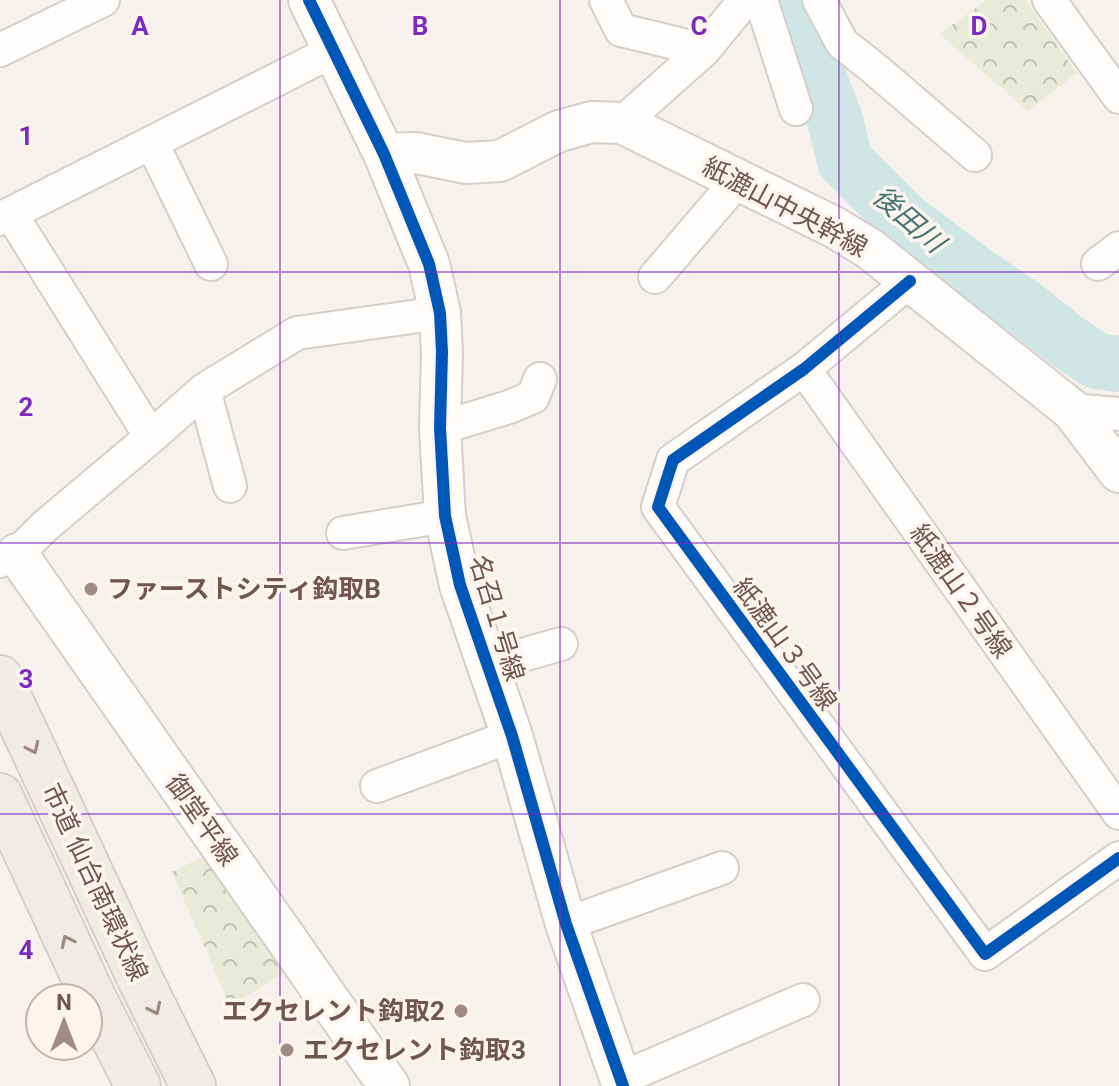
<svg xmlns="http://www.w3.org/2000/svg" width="1119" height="1086" font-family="Roboto,'Noto Sans JP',sans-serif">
<defs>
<pattern id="park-crowns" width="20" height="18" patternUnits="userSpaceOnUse" patternTransform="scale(2)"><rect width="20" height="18" fill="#e7ebd8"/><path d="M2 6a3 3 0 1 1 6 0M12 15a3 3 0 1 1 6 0" fill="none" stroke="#c0c1b2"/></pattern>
</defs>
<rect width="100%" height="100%" fill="#f6f1ec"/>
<path fill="url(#park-crowns)" d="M987,0H1025L1077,73L1028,111L939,34Z
M204,856L284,973L230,1006L172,872Z"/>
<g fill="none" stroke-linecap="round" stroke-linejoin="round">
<path stroke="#d0e6e4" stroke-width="56" d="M789,0L835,120L845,161L906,222L974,273L1023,306L1068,342L1097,361L1119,364"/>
<defs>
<path id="minor" d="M606,0L621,30L704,50
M761,0L796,109
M819,0L842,43L876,70L975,155
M1049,0L1119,97
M0,50L103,0
M622,123L704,50L745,0
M152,143L211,264
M11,214L151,437
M0,219L333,51
M1098,264L1119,248
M655,277L738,180
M910,281L804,369L673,460L658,507L985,954L1119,858
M804,369L1119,813
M204,390L230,486
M1072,410L1119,414
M440,428L509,407L533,397L540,379
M343,533L445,516
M0,561L17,554L45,526L151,437L204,390L297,333L440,313
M487,665L561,644
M377,786L512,736
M566,924L722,868
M620,1079L803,1000"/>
<path id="tertiary" d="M309,0L384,154L429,264L440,313L442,352L440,428L445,516L460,585L512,736L566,924L623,1086
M384,154L416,153L466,163L500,161L559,131L592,122L622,123L834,227L870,249L1072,410L1119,472
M17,554L389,1086"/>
<path id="primary" d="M0,678L140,979L193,1086
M0,796L94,999L138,1086"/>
</defs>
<use href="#minor" stroke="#d5ceca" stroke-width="36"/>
<use href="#tertiary" stroke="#d5ceca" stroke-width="44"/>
<use href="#primary" stroke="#d7cecb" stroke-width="48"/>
<use href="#minor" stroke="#fefdfc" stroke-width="32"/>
<use href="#tertiary" stroke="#fefdfc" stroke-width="40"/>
<use href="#primary" stroke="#f1ebe7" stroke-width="44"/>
<defs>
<path id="cycleway" d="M309,0L384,154L429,264L440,313L442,352L440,428L445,516L460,585L512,736L566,924L623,1086
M910,281L804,369L673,460L658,507L985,954L1119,858"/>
</defs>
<use href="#cycleway" stroke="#fdf4ee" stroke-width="17"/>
<use href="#cycleway" stroke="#0057b8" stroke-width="12"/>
</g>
<defs><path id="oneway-chevron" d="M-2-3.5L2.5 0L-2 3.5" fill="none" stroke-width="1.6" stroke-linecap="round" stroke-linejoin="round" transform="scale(2)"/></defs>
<g stroke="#9e8a84">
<use href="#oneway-chevron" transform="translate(33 748) rotate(65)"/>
<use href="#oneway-chevron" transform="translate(67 941) rotate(-115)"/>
<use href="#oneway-chevron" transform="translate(155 1009) rotate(64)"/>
</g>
<path fill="none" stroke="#7b2cbf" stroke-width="2" stroke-opacity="0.55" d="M280,0V1086M560,0V1086M839,0V1086M0,272H1119M0,543H1119M0,814H1119"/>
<g fill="#a08c86" stroke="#fdf4ee" stroke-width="3">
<circle cx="91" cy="589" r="8"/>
<circle cx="461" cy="1011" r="8"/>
<circle cx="287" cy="1050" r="8"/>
</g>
<g text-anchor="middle" stroke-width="7" stroke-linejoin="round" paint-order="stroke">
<g font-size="26" fill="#71554f" stroke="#fdf4ee">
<text transform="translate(785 207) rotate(28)" y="9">紙漉山中央幹線</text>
<text transform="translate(961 591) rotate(55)" y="9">紙漉山２号線</text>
<text transform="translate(497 618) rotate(73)" y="9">名召１号線</text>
<text transform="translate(785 644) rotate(54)" y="9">紙漉山３号線</text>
<text transform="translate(202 820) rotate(55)" y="9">御堂平線</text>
<text transform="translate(95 882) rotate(65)" y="9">市道 仙台南環状線</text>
</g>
<g font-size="26" font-weight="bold" fill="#71554f" stroke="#fdf4ee" text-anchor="start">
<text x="107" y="598">ファーストシティ鈎取B</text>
<text x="445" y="1020" text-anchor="end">エクセレント鈎取2</text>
<text x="303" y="1059">エクセレント鈎取3</text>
</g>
<g font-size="28" font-style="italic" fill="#457472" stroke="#fdf4ee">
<text transform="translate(909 219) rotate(41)" y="10">後田川</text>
</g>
</g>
<g font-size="26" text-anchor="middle" font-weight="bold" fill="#7b2cbf" stroke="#fdf4ee" stroke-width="7" stroke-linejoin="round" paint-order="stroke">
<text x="140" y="35">A</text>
<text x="420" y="35">B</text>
<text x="699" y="35">C</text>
<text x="979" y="35">D</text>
<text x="26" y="145">1</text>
<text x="26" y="416">2</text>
<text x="26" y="688">3</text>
<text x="26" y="959">4</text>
</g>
<g transform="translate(64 1022)"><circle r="38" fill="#fdf4ee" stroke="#c5b4ae" stroke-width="2"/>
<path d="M0-6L14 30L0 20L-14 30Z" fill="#a08c86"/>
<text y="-12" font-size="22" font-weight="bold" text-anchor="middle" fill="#71554f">N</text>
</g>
</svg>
